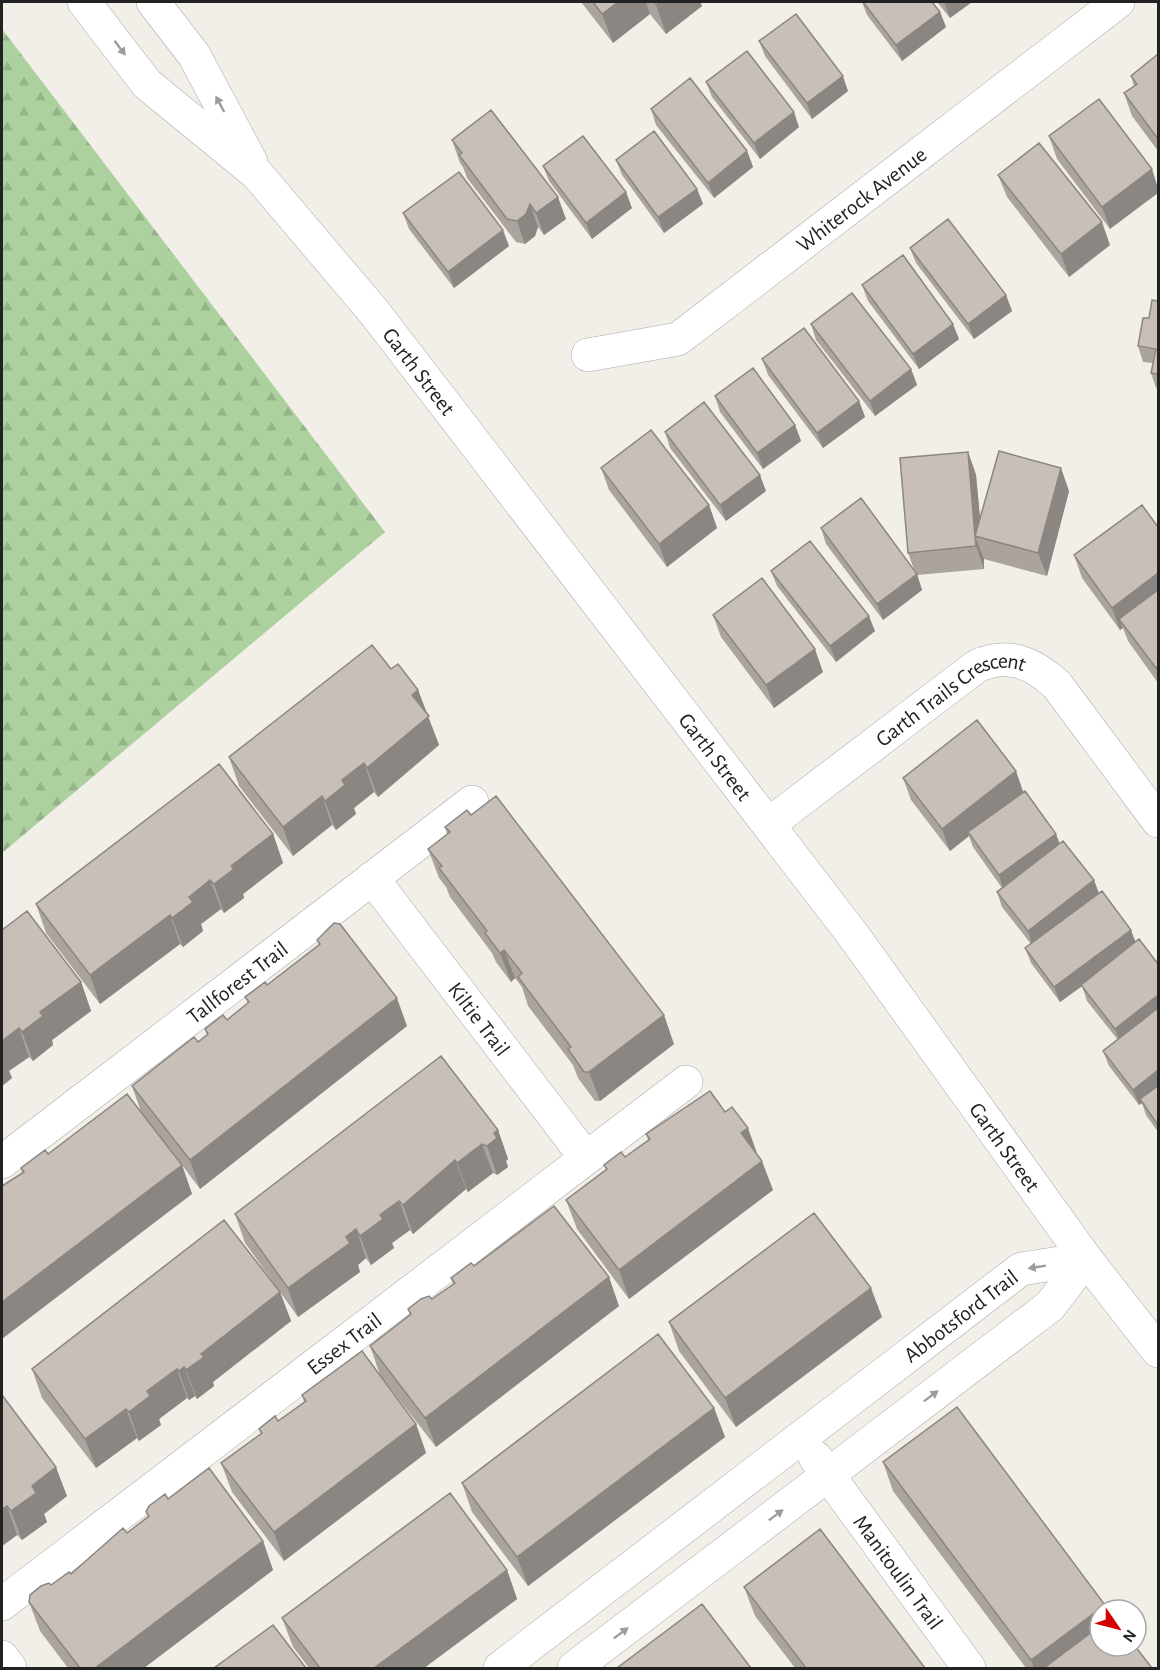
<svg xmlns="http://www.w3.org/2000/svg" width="1160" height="1670" font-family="'Alegreya Sans',sans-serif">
<defs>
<pattern id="forest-firs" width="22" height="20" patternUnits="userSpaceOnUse" patternTransform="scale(1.5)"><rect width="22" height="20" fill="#add19e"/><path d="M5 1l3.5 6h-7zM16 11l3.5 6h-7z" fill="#95b388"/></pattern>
</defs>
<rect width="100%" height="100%" fill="#f2efe9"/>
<path fill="url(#forest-firs)" d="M2,29L385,532L2,853Z"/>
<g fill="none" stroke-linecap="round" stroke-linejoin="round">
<defs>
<g id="minor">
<path id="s1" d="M84,2L147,84L257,174L374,312L853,935L1086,1259L1158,1351"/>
<path d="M153,2L194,55L251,162"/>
<path id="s2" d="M588,355L678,339L1118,2"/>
<path id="s3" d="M769,824L977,666C1009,652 1033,663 1057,685L1158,821"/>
<path id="s4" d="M372,878L586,1158"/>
<path id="s5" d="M2,1162L472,802"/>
<path id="s6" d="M815,1457L969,1668"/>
<path id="s7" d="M2,1604L686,1082"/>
<path d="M2,1657L10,1668"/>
<path id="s8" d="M500,1668L1021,1269L1086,1259L1050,1306L574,1668"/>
</g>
</defs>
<use href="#minor" stroke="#a9a9a9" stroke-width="34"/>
<use href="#minor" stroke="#fff" stroke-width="33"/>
</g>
<path fill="#aba49e" d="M581,2H700L702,6L666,34L650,14L613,43Z
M862,2H932L940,12L946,27L902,61L867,15Z
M937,2H972L950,18Z
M759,41L848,91L812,119L765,56Z
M1158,54V151L1132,116L1124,93L1134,86L1131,76Z
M706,82L799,127L760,159L712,97Z
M1099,99L1110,229L1057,159L1049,136Z
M651,109L747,151L753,167L714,198L656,125Z
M452,140L566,219L544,235L538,227L535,236L525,244L516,242L467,178L463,167L460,163Z
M616,160L697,189L703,204L664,233L622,175Z
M543,166L632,208L592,239L549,181Z
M998,175L1110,245L1069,277L1007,197Z
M403,213L509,246L454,288L409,229Z
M910,248L1006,295L1012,311L974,339L916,263Z
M862,285L959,339L919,369L868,301Z
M1158,301V389L1156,388L1151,373L1153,363L1143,362L1138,346L1149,318Z
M811,324L911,369L917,385L875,416L816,340Z
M762,359L859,401L865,417L823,448L768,375Z
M715,396L795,425L801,441L763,469L720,412Z
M665,432L766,491L726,521L670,448Z
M968,452L976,475L980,519L1069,491L1047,576L984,559V569L917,575L922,590L883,620L826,544L821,528L915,572L908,553Z
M601,468L709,505L717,528L667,567L609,490Z
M1158,527V683L1128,641L1123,628L1120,630L1082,578L1074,555Z
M771,571L875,631L836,662L777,586Z
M713,615L823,672L774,708L721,637Z
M391,669L418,690L439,745L378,797L374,792L354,808L356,814L336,830L332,825L293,856L239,786L229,757Z
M903,778L1024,792L1059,843L1136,942L1158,964V1132L1146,1115L1142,1103L1139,1105L1109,1066L1103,1051L1118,1040L1087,1001L1082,986L1060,1002L1031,963L1025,948L1031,944L1002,907L997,892L1002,888L973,847L969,836L950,851L911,800Z
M471,815L674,1044L600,1101H595L578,1078L573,1065L528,1006L522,987L515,978L511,982L496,962L492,953L450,897L446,887L439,878L428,849L447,834L445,827Z
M273,834L283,863L243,894L244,898L224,913L221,909L201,924L203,931L183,947L180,944L100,1004L46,933L36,904Z
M2,930L81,982L91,1011L52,1040L53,1045L33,1061L29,1057L9,1071L12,1078L2,1086Z
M317,940L407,1026L200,1189L182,1165L192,1194L22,1173L21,1168L48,1154L141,1112L132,1086L207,1035L205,1029L227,1020L248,1003L245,997L267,985L319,945Z
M498,1130L508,1159L506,1161L508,1167L497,1175L493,1173L468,1192L466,1189L413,1234L410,1230L392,1243L394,1248L371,1265L366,1258L358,1265L360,1272L298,1317L245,1243L235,1214Z
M646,1134L758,1155L773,1190L629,1299L577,1229L566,1200L606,1170L604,1165L625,1157L648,1140Z
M474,1266L619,1306L436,1447L380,1375L370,1346L410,1315L408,1309L432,1299L453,1284L451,1278Z
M280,1292L291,1321L213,1382L214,1386L197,1399L195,1396L189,1400L187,1398L159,1419L161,1425L139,1441L137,1438L96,1468L42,1398L32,1369Z
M882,1317L736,1427L679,1351L669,1322Z
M2,1395L67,1496L44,1514L47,1522L22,1540L17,1535L2,1546Z
M302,1395L416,1424L426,1453L284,1561L232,1492L221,1463L261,1434L259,1429L278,1421L304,1402Z
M714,1408L725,1437L528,1586L472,1512L462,1483Z
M883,1462L1105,1605L1106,1610H1100L1152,1668H1026L893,1491Z
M168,1499L263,1541L273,1570L144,1668H68L40,1631L29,1602L51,1585L71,1574L127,1533L148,1516L146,1512Z
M507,1570L517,1599L424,1668H309L293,1647L282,1618Z
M744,1587L925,1668H795L755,1616Z"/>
<path fill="#8b8681" d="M618,2H646L650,14L613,43L602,14Z
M660,2H700L702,6L666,34L656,5Z
M944,2H972L950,18Z
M940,12L946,27L902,61L896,45Z
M843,76L848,91L812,119L807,103Z
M794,112L799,127L760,159L754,143Z
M747,151L753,167L714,198L708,183Z
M1152,169L1158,188V193L1110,229L1102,207Z
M697,189L703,204L664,233L658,217Z
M626,192L632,208L592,239L586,223Z
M558,197L566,219L544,235L536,213Z
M530,204L538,227L535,236L525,244L517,221Z
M1102,222L1110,245L1069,277L1061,254Z
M503,230L509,246L454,288L448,272Z
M1006,295L1012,311L974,339L968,324Z
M953,324L959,339L919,369L913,354Z
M911,369L917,385L875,416L870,401Z
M859,401L865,417L823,448L817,433Z
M795,425L801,441L763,469L757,453Z
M968,452L976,475L982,538L975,536Z
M1061,468L1069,491L1047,576L1038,553Z
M760,475L766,491L726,521L720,505Z
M709,505L717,528L667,567L659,544Z
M975,536L984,559V569L976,546Z
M1158,573V602L1119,619L1123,628L1120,630L1112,608Z
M917,574L922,590L883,620L877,604Z
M869,616L875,631L836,662L830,646Z
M815,649L823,672L774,708L766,685Z
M418,690L439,745L378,797L367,768L412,695Z
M364,763L374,792L354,808L356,814L336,830L325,801L342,780Z
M1016,771L1024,794L968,832L969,836L950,851L942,829Z
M322,796L332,825L293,856L283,827Z
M273,834L283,863L243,894L244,898L224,913L214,884L231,866Z
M1056,834L1062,849L1004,891L999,875Z
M210,880L221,909L201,924L203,931L183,947L172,918L189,897Z
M1094,880L1100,896L1033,947L1028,931Z
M170,915L180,944L100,1004L90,975Z
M1131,930L1137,946L1060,1002L1054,987Z
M504,950L515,978L511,982L500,953Z
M81,982L91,1011L52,1040L53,1045L33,1061L22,1032L40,1012Z
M1158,995V1015L1121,1044L1115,1029Z
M397,998L407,1026L200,1189L190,1160Z
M664,1015L674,1044L600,1101L589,1072Z
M19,1028L29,1057L9,1071L12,1078L2,1086V1041Z
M1158,1070V1090L1140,1099L1142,1103L1139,1105L1133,1090Z
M748,1128L758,1156L741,1133Z
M498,1130L508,1159L506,1161L508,1167L497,1175L487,1146L494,1133Z
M482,1144L493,1173L468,1192L457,1163Z
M455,1160L466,1189L413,1234L403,1205Z
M762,1161L773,1190L629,1299L619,1270Z
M182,1165L192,1194L2,1339V1302Z
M399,1201L410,1230L392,1243L394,1248L371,1265L360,1236L380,1215Z
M356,1229L366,1258L358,1265L360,1272L298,1317L288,1288L346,1237Z
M609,1277L619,1306L436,1447L425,1418Z
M871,1288L882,1317L736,1427L725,1398Z
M280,1292L291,1321L213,1382L214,1386L197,1399L186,1370L201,1354Z
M184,1367L195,1396L189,1400L179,1371Z
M177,1369L187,1398L159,1419L161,1425L139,1441L129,1412L147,1391Z
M714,1408L725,1437L528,1586L517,1557Z
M126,1409L137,1438L96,1468L85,1439Z
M416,1424L426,1453L284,1561L274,1532Z
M56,1467L67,1496L44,1514L47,1522L22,1540L11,1511L32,1486Z
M7,1506L17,1535L2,1546V1509Z
M263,1541L273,1570L144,1668H95Z
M507,1570L517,1599L424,1668H374Z
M1105,1605L1106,1610H1100V1646L1069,1668H1034L1031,1660Z"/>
<path fill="#c7bfb8" stroke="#8b8681" stroke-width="1.5" d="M593,2H618L602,14Z
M653,2H660L656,5Z
M863,2H932L940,12L896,45Z
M796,14L843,76L807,103L759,41Z
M747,51L794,112L754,143L706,82Z
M1158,54V139L1124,93L1137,84L1131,76Z
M690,78L747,151L708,183L651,109Z
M1099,99L1152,169L1102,207L1049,136Z
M491,110L558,197L536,213L530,204L526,214L517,221L507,219L459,155L462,153L452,140Z
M654,131L697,189L658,217L616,160Z
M583,136L626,192L586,223L543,166Z
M1039,143L1102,222L1061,254L998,175Z
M459,172L503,230L448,272L403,213Z
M948,219L1006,295L968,324L910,248Z
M903,255L953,324L913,354L862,285Z
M852,293L911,369L870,401L811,324Z
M1152,300L1158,301V374L1151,373L1156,349L1138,346L1143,318H1149Z
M804,328L859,401L817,433L762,359Z
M753,368L795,425L757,453L715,396Z
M704,402L760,475L720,505L665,432Z
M651,430L709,505L659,544L601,468Z
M999,451L1061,468L1038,553L975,536L976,546L908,553L900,458L968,452L975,536Z
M861,498L917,574L877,604L821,528Z
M1142,505L1158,527V573L1112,608L1074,555Z
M810,541L869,616L830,646L771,571Z
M762,578L815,649L766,685L713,615Z
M1158,590V666L1156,668L1119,619Z
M372,645L391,669L398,664L418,690L412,695L429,716L367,768L364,763L342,780L345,785L325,801L322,796L283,827L229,757Z
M977,720L1016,771L942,829L903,778Z
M219,764L273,834L231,866L234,869L214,884L210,880L189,897L193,902L172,918L170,915L90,975L36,904Z
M1025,791L1056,834L999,875L968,832Z
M496,796L664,1015L589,1072H584L568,1049L571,1047L518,977L522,973L504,950L500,953L485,933L487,931L439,868L442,866L428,849L450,832L445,827L467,810L471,815Z
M1063,841L1094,880L1028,931L997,892Z
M1102,891L1131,930L1054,987L1025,948Z
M27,911L81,982L40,1012L43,1016L22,1032L19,1028L2,1041V930Z
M334,923L340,924L397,998L190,1160L132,1086L194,1037L198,1042L208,1034L205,1029L223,1015L227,1020L249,1002L245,997L265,982L267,985L320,944L317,940Z
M1139,939L1158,964V995L1115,1029L1081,985Z
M1158,1008V1070L1133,1090L1103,1051Z
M441,1056L498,1130L494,1133L497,1138L487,1146L482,1144L457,1163L455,1160L403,1205L399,1201L380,1215L383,1219L360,1236L356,1229L346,1237L350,1243L288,1288L235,1214Z
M1158,1086V1125L1140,1099Z
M710,1091L725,1112L732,1107L748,1128L741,1133L762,1161L619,1270L566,1200L607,1169L604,1165L621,1152L625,1157L650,1139L646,1134Z
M127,1094L182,1165L2,1302V1186L24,1172L21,1168L45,1150L48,1154Z
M554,1206L609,1277L425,1418L370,1346L411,1314L408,1309L421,1299L429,1296L432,1299L455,1283L451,1278L471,1263L474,1266Z
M814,1213L871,1288L725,1398L669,1322Z
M224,1220L280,1292L201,1354L204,1357L186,1370L184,1367L179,1371L177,1369L147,1391L150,1396L129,1412L126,1409L85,1439L32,1369Z
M658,1334L714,1408L517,1557L462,1483Z
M362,1351L416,1424L274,1532L221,1463L262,1433L259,1429L275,1416L278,1421L306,1401L302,1395Z
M2,1395L56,1467L32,1486L36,1493L11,1511L7,1506L2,1509Z
M957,1407L1105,1605L1031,1660L883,1462Z
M209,1468L263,1541L95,1668H80L29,1602L30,1595L41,1586L49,1583L51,1585L69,1572L71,1574L123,1528L127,1533L149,1516L146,1512L149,1506L165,1494L168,1499Z
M450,1493L507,1570L374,1668H320L282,1618Z
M820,1529L925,1668H806L744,1587Z
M702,1604L751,1668H617Z
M273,1625L306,1668H214Z
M1100,1626V1646H1135L1152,1668H1044Z"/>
<defs><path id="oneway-solid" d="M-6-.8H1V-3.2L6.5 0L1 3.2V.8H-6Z" transform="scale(1.5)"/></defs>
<g fill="#9c9c9c">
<use href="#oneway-solid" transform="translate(120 48) rotate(53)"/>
<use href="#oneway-solid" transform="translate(220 104) rotate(-118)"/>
<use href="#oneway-solid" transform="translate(1037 1267) rotate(171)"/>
<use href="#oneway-solid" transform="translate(931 1396) rotate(-37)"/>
<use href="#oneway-solid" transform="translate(776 1515) rotate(-37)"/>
<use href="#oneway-solid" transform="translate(621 1633) rotate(-37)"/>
</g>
<g text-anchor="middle" stroke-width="6" stroke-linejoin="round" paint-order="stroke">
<g font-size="22" fill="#222" stroke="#fff">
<text dy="8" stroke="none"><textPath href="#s2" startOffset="322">Whiterock Avenue</textPath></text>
<text dy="8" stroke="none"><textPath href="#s1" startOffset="501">Garth Street</textPath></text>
<text dy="8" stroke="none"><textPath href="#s3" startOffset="224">Garth Trails Crescent</textPath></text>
<text dy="8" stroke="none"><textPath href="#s1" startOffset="987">Garth Street</textPath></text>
<text dy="8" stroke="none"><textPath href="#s5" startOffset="296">Tallforest Trail</textPath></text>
<text dy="8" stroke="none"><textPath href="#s4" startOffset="177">Kiltie Trail</textPath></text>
<text dy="8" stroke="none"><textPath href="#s1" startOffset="1473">Garth Street</textPath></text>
<text dy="8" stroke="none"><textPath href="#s8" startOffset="580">Abbotsford Trail</textPath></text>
<text dy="8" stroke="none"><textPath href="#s7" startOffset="430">Essex Trail</textPath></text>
<text dy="8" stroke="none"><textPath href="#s6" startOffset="142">Manitoulin Trail</textPath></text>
</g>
</g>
<rect width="1160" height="1670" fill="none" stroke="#222222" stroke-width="6"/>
<g transform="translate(1118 1628) rotate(125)"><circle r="28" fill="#ffffff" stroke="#a7a7a7" stroke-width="1.5"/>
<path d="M0-4.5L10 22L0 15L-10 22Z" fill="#d40000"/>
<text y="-9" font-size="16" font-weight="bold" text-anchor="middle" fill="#222222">N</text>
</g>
</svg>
